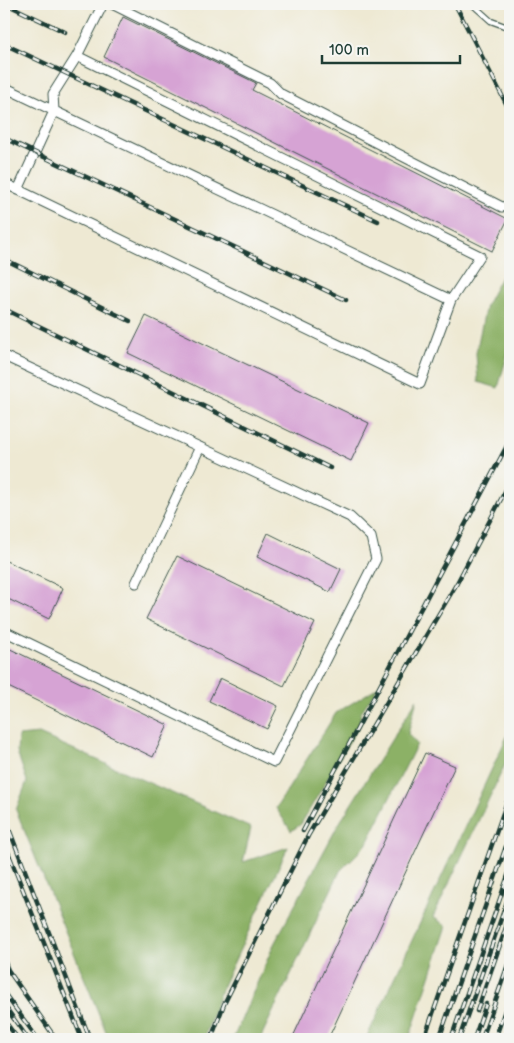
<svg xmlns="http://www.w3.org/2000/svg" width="514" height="1043" font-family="'Balsamiq Sans',sans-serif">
<rect width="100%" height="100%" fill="#f6f6f2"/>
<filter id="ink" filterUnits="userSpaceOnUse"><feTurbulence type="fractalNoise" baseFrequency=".02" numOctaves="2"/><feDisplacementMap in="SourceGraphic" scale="10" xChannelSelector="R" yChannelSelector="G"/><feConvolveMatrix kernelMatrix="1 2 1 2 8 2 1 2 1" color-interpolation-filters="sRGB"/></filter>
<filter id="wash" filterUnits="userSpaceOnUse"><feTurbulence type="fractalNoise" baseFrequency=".0096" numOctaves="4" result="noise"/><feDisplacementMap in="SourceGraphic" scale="20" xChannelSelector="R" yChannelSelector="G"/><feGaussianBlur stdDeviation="1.12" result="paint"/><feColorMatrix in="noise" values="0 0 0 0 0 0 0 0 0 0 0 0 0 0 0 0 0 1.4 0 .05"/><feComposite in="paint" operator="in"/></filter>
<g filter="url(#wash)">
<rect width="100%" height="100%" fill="#eee9d3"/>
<path fill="#8cb166" stroke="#56774d" d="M510,252V345L498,388L478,382L476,353L486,305L502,275Z
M378,687L361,712L359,725L301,824L291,831L276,808L336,713Z
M417,699L408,734L417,744L366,845L340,871L260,1039H233L274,944L337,827Z
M510,730V754L433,917L447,926L409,1039H366Z
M39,734L251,828L243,862L288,847L221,990L204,1039H109L16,810L27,781L17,752L18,736Z"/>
<g id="blocks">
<path fill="#d6a3d4" d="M123,17L256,83L252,90L508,219L492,251L104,57Z
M146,316L369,423L351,461L128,353Z
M268,533L341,569L330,592L257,557Z
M177,556L315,623L284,686L146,619Z
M4,560L63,588L49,619L4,597Z
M4,646L168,725L153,757L4,685Z
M220,678L278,706L267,729L209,701Z
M425,753L455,766L328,1039H292Z"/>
</g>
</g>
<g filter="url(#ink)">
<use href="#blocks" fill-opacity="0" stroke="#3e574c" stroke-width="1"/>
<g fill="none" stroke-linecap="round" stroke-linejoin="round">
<defs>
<path id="lane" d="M472,4L491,21L510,28"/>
<path id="street" d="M103,4L77,56L480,256L451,300
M112,4L270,83L281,94L502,207
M4,87L451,300L420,384L4,183
M18,190L54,111L53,94L77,56
M4,356L350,517L371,537L376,559L274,762L4,631
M136,583L200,447"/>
</defs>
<use href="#lane" stroke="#3e574c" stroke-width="7"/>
<use href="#street" stroke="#3e574c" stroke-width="11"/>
<use href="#lane" stroke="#fff" stroke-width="4.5"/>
<use href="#street" stroke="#fff" stroke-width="9"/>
<defs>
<path id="rail" d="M6,4L65,32
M455,4L510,111
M4,44L378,221
M4,138L346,300
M4,259L130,321
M4,309L330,468
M4,816L90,1039
M303,831L510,440
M4,842L82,1039
M4,960L8,970L56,1039
M4,993L38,1039
M4,1005L28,1039
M477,1011L510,916
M4,1020L18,1039
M4,1037L6,1039
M211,1039L224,1004L309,834L457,583L510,482
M424,1039L510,793
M439,1039L510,835
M451,1039L510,870
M459,1039L510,893
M474,1039L486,1004
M482,1039L510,959
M495,1039L510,996"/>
</defs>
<use href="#rail" stroke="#1f3d34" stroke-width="4.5"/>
<use href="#rail" stroke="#f6f6f2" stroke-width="2.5" stroke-dasharray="8" stroke-linecap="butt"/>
</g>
</g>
<rect width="514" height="1043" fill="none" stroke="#f6f6f2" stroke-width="20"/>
<path d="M322 55v8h138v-8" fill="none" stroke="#1f3d34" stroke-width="2.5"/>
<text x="329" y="55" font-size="15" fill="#1f3d34" stroke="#f6f6f2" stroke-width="4" paint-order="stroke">100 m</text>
</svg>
